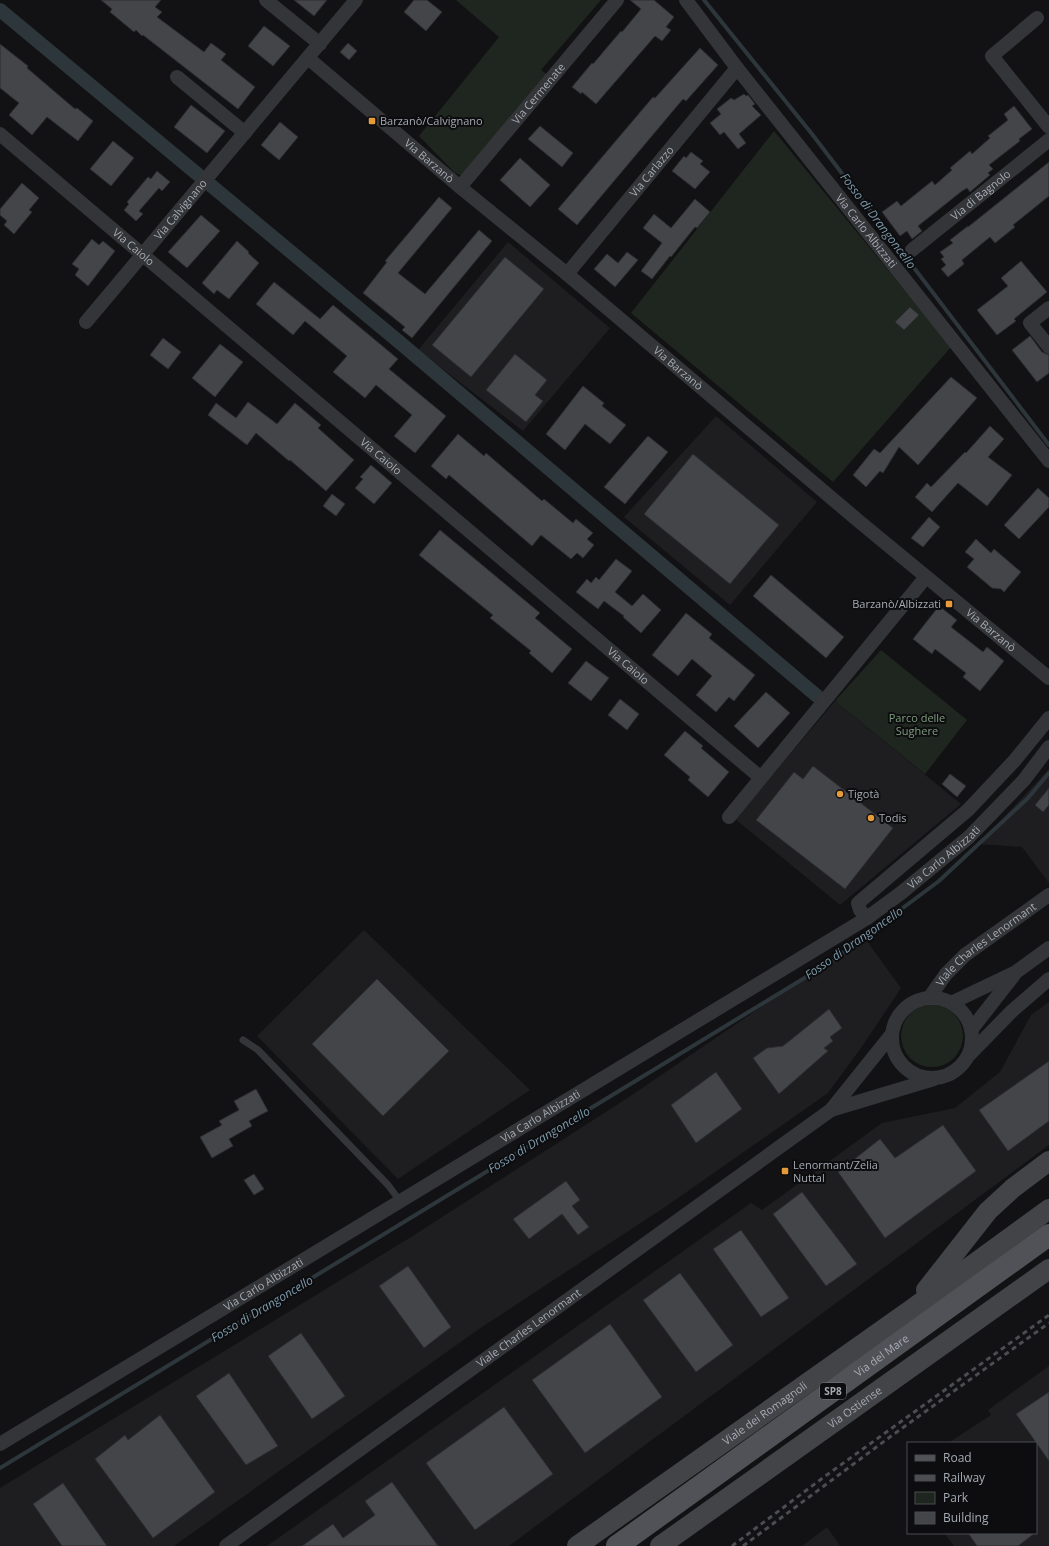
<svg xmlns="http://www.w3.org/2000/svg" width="1049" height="1546" font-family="'Open Sans',sans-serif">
<rect width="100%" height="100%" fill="#121214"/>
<path fill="#1e1e21" d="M508,242L610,328L523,431L418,350Z
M716,416L817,502L730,605L624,517Z
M835,701L961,804L840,905L735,819Z
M1049,769V883L1022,847L979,844Z
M364,930L530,1090L398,1179L257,1036Z
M864,937L901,988L861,1048L828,1093L668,1205L479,1329L174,1546H0V1488L411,1237L626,1099Z
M1049,1002V1145L509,1546H267L751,1203L762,1210L882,1123L955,1108L1000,1072L1031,1015Z
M1049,1366V1546H954L944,1533H1036V1443H948L991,1415L988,1410Z
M827,1527L840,1546H802Z"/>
<path fill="#1f261f" d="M456,0H601L541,70L548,75L465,175H460L455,173L419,136L499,37Z
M774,131L951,347L833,482L631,313Z
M881,650L967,720L925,774L835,701Z
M901 1036a31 31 0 1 1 62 0a31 31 0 1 1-62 0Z"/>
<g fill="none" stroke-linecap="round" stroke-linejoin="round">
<path stroke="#2d363b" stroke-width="4" d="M704,0L812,134L1049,445
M0,1468L829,963L939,881L1028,798L1049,773"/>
<path stroke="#2d363b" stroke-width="14" d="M0,10L398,341L817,696"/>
</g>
<path fill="#444549" stroke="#2c2d30" d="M101,0H161L155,7L162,12L157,17L204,52L211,43L226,54L221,60L255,87L238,109L143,35L142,36L136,30L134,32L110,12L112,9Z
M294,0H327L314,16Z
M414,0H427L442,12L426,31L404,12Z
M630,0H654L674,17L666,27L671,30L662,41L655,36L596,104L582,92L581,94L572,87L592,63L593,64L621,31L622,32L641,9Z
M264,26L290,46L273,66L248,46Z
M348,43L357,51L349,60L340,52Z
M0,44L28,66L27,68L75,109L77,108L93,121L78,141L47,117L32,135L9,115L19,103L0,88Z
M700,48L718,65L686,101L683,99L577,225L558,209L653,97L655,98Z
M744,94L746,96L748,95L755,104L752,106L761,115L739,134L746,143L738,149L724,132L720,135L710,123L721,114L717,109L731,98L734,100Z
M191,105L225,131L207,153L174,127Z
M1014,106L1032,129L1019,139L1020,141L989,165L993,169L988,173L990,175L970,192L967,188L962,191L918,226L922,231L912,239L907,231L900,236L882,212L897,201L901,206L932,181L935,185L952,170L950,168L970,151L972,154L990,138L988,136L1008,120L1004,114Z
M280,122L298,137L279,160L261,145Z
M540,126L573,153L562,167L528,139Z
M113,141L134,158L111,186L90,169Z
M691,152L703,161L700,164L710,172L695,189L672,171L684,156L686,158Z
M520,158L550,185L530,207L500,180Z
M1049,162V196L1013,225L1015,227L995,243L990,237L962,260L964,264L948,277L941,269L946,265L941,259L944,257L940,252L953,243L950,240L968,226V227Z
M157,171L170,182L162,191L159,188L139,211L143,214L136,221L124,210L129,204L127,202L148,177L151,179Z
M22,183L39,198L29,210L32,212L14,234L4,225L7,221L0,215V209Z
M439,197L452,208L398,273L425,294L479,230L492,241L412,338L402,330L405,327L363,293L387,262L385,261Z
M695,199L710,212L697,228L695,227L671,257L670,256L652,279L641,271L662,243L643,228L654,214L671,228Z
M201,215L220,231L187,268L168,252Z
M92,239L99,245L103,241L115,251L88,286L75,275L79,269L72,264Z
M237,241L249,252L248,253L259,263L229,299L217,290L214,294L202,283Z
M627,252L638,260L615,287L594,269L607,254L618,263Z
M505,257L544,289L471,377L432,345Z
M1021,261L1047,292L1014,319L1016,321L997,335L977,310L1008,286L1001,278Z
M274,282L320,319L333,305L398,359L389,369L446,416L415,453L394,436L412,415L376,385L365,398L333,372L347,356L305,321L293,335L256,304Z
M910,307L919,315L904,330L895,322Z
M1030,336L1042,352L1049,355V373L1037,382L1012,350Z
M163,338L181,352L168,369L150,355Z
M220,344L243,362L215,397L192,378Z
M515,354L547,380L535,395L543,401L526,422L486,390Z
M951,377L977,398L918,465L899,447L883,473L880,471L866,487L853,475L874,449L880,453Z
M583,386L604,403L602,406L626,425L610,444L585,424L565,450L546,434Z
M248,402L277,424L295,403L321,425L318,428L354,460L326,491L290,460L289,461L256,433L247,445L208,415L216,403L236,418Z
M990,426L1004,439L988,457L1012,475L987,506L958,483L932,512L915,497L927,483L931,487L965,452L966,453Z
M458,434L484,456L486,453L542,501L544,499L573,523L576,519L593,533L587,539L594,545L583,558L577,553L571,559L541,535L532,546L449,475L446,479L431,466Z
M648,436L668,452L625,504L604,487Z
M693,454L779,525L730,584L644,514Z
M371,465L392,483L374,504L355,488L363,479L360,477Z
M1038,488L1049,498V507L1019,539L1004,525Z
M332,494L345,504L336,516L323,506Z
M929,517L940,527L923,547L911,538Z
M440,530L540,613L535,618L572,649L552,673L529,653L531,651L490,618L493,615L419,555Z
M976,539L991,553L994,549L1021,572L1004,592L1001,589L992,588L967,567L974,559L965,552Z
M616,559L632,571L615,592L632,606L643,594L661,610L641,633L623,617L624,616L604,601L598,609L576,592L587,579L591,583L596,577L599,580Z
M771,575L844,637L826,658L753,596Z
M939,606L957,620L951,627L983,652L987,647L1004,661L980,691L963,677L966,673L935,649L932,654L913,639Z
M686,613L712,634L709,638L755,675L734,701L729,697L716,712L696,695L712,676L692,659L678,676L652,655Z
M586,661L609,678L591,701L568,683Z
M766,692L790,713L758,748L734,726Z
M620,699L639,714L627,730L608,715Z
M685,731L703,746L701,748L729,772L708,797L688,780L690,777L664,755Z
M813,766L893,828L845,889L756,820L794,772L803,779Z
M950,774L966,786L957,797L942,784Z
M1049,788V805L1043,812L1035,805Z
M377,979L449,1051L383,1116L312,1044Z
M829,1009L842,1028L830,1037L833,1041L824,1048L828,1051L779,1094L753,1058L767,1048L783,1046Z
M1049,1061V1121L1008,1151L979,1110Z
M716,1072L742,1109L696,1143L671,1105Z
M256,1089L268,1111L249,1121L252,1126L229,1139L233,1146L212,1158L200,1137L222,1125L219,1121L239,1110L234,1101Z
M943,1125L976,1171L885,1238L838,1172L880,1139L895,1158Z
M254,1174L264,1189L254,1195L244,1180Z
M566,1181L580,1200L572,1206L589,1227L578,1235L562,1214L529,1239L513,1219Z
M802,1192L857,1264L826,1286L773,1214Z
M741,1230L789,1298L761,1317L713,1249Z
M408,1266L451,1327L424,1348L379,1286Z
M680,1273L733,1345L696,1372L643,1300Z
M610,1324L662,1397L585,1453L532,1380Z
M301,1333L345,1396L312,1419L268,1356Z
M229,1373L278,1446L246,1465L196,1396Z
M1049,1392V1461L1016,1414Z
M504,1407L553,1474L475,1530L426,1463Z
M160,1415L215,1492L153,1538L95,1459L125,1435L128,1440Z
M392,1482L438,1546H302L333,1524L343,1538L375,1515L365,1501Z
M63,1483L107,1546H62L33,1504Z
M968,1533H1035L1018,1546H977Z"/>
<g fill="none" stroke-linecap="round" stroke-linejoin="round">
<path stroke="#333538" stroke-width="7" d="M243,1040L258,1050L388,1185L400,1201"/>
<g stroke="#333538" stroke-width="14">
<path d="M266,0L320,44"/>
<path id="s1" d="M686,0L737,68L1049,461"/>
<path d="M1037,18L992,56L1049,127"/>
<path id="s2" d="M308,58L460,187L567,274L861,523L1049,678"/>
<path d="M177,77L245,133"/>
<path id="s3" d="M0,134L761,778"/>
<path id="s4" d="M460,187L617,0"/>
<path id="s5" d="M912,250L1049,140"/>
<path id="s6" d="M567,274L737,68"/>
<path d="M1049,308L1030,323L1049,347"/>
<path id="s7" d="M86,322L356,0"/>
<path d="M729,817L926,577"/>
<path d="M867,918L860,910L858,903L968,810L1015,760L1049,718"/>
<path id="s8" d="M929,998L946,974L965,955L1049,895"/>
<circle cx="932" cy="1038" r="40"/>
<path d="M951,1003L1016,972L1049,948"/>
<path d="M971,1030L1014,975"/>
<path d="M969,1055L1012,1011L1049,979"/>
<path d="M831,1110L934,1079"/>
<path id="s9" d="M0,1444L867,918L901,893L969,837L1024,780L1049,747"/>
<path id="s10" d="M226,1546L831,1110L892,1034"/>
</g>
<g stroke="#424448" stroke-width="20">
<path d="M926,1290L988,1211L1013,1188L1049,1161"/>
<path id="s11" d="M577,1546L912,1309L1049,1209"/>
<path id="s12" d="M660,1546L1049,1269"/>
</g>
<path stroke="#505257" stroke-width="22" id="s13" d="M617,1546L1049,1235"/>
<path stroke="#4b4d51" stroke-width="3" stroke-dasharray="5 4" stroke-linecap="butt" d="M732,1546L824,1477L1049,1315
M743,1546L894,1434L1049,1323"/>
</g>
<g fill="#e59b39" stroke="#0d0d0f" stroke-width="1.5">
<rect x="368" y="117" width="8" height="8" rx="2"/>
<rect x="945" y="600" width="8" height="8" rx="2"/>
<circle cx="840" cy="794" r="4"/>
<circle cx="871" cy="818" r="4"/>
<rect x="781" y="1167" width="8" height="8" rx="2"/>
</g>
<g text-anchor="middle" stroke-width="4" stroke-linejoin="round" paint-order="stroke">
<rect fill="#0d0d0f" stroke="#777b82" stroke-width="1" x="820" y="1383" width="26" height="16" rx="3"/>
<g font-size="10" font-weight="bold" fill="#a5aab3">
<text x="833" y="1395">SP8</text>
</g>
<g font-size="11" fill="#a5aab3" stroke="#0d0d0f">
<text dy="4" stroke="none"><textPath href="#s4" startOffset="122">Via Cermenate</textPath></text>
<text dy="4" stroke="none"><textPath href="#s2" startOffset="159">Via Barzanò</textPath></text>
<text dy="4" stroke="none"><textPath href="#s6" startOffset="133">Via Carlazzo</textPath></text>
<text dy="4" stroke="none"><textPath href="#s5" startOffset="88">Via di Bagnolo</textPath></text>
<text dy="4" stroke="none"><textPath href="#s7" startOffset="147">Via Calvignano</textPath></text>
<text dy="4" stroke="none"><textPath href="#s1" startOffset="293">Via Carlo Albizzati</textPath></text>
<text dy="4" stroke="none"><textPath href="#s3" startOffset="175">Via Caiolo</textPath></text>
<text dy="4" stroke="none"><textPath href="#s2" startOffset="483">Via Barzanò</textPath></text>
<text dy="4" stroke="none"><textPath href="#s3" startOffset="499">Via Caiolo</textPath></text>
<text dy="4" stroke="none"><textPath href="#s2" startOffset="891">Via Barzanò</textPath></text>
<text dy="4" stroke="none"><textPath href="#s3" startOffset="823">Via Caiolo</textPath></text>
<text dy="4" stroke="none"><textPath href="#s9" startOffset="1112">Via Carlo Albizzati</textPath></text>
<text dy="4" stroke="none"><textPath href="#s8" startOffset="79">Viale Charles Lenormant</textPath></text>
<text dy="4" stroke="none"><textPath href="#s9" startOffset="632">Via Carlo Albizzati</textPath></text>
<text dy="4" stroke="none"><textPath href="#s9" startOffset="308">Via Carlo Albizzati</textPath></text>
<text dy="4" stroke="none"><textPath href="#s10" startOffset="373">Viale Charles Lenormant</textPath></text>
<text dy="4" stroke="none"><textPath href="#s13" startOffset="326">Via del Mare</textPath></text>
<text dy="4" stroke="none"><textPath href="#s12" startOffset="239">Via Ostiense</textPath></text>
<text dy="4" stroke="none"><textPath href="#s11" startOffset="230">Viale dei Romagnoli</textPath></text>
</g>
<g font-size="11" fill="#a5aab3" stroke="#0d0d0f" text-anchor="start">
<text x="380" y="125">Barzanò/Calvignano</text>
<text x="941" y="608" text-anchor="end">Barzanò/Albizzati</text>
<text x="848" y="798">Tigotà</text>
<text x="879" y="822">Todis</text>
<text x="793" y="1169">Lenormant/Zelia<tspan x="793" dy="13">Nuttal</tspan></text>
</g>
<g font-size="11" fill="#7e9d7d" stroke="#0d0d0f">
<text x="917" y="722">Parco delle<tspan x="917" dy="13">Sughere</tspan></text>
</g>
<g font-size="12" font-style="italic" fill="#7d9bac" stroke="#0d0d0f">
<text transform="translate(878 221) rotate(53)" y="4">Fosso di Drangoncello</text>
<text transform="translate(854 943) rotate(-35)" y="4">Fosso di Drangoncello</text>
<text transform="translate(539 1140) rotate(-31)" y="4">Fosso di Drangoncello</text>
<text transform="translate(262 1309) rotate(-31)" y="4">Fosso di Drangoncello</text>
</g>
</g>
<rect x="907" y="1442" width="130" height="92" fill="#0d0d0f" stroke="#4a4c51"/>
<rect x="915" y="1455" width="20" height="6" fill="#505257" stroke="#4a4c51"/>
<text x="943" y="1462" font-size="12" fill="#a5aab3">Road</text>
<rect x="915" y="1475" width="20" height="6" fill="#4b4d51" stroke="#4a4c51"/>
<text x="943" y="1482" font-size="12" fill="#a5aab3">Railway</text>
<rect x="915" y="1492" width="20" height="12" fill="#1f261f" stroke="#4a4c51"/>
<text x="943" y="1502" font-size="12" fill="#a5aab3">Park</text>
<rect x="915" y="1512" width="20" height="12" fill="#444549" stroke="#4a4c51"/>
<text x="943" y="1522" font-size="12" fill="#a5aab3">Building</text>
</svg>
